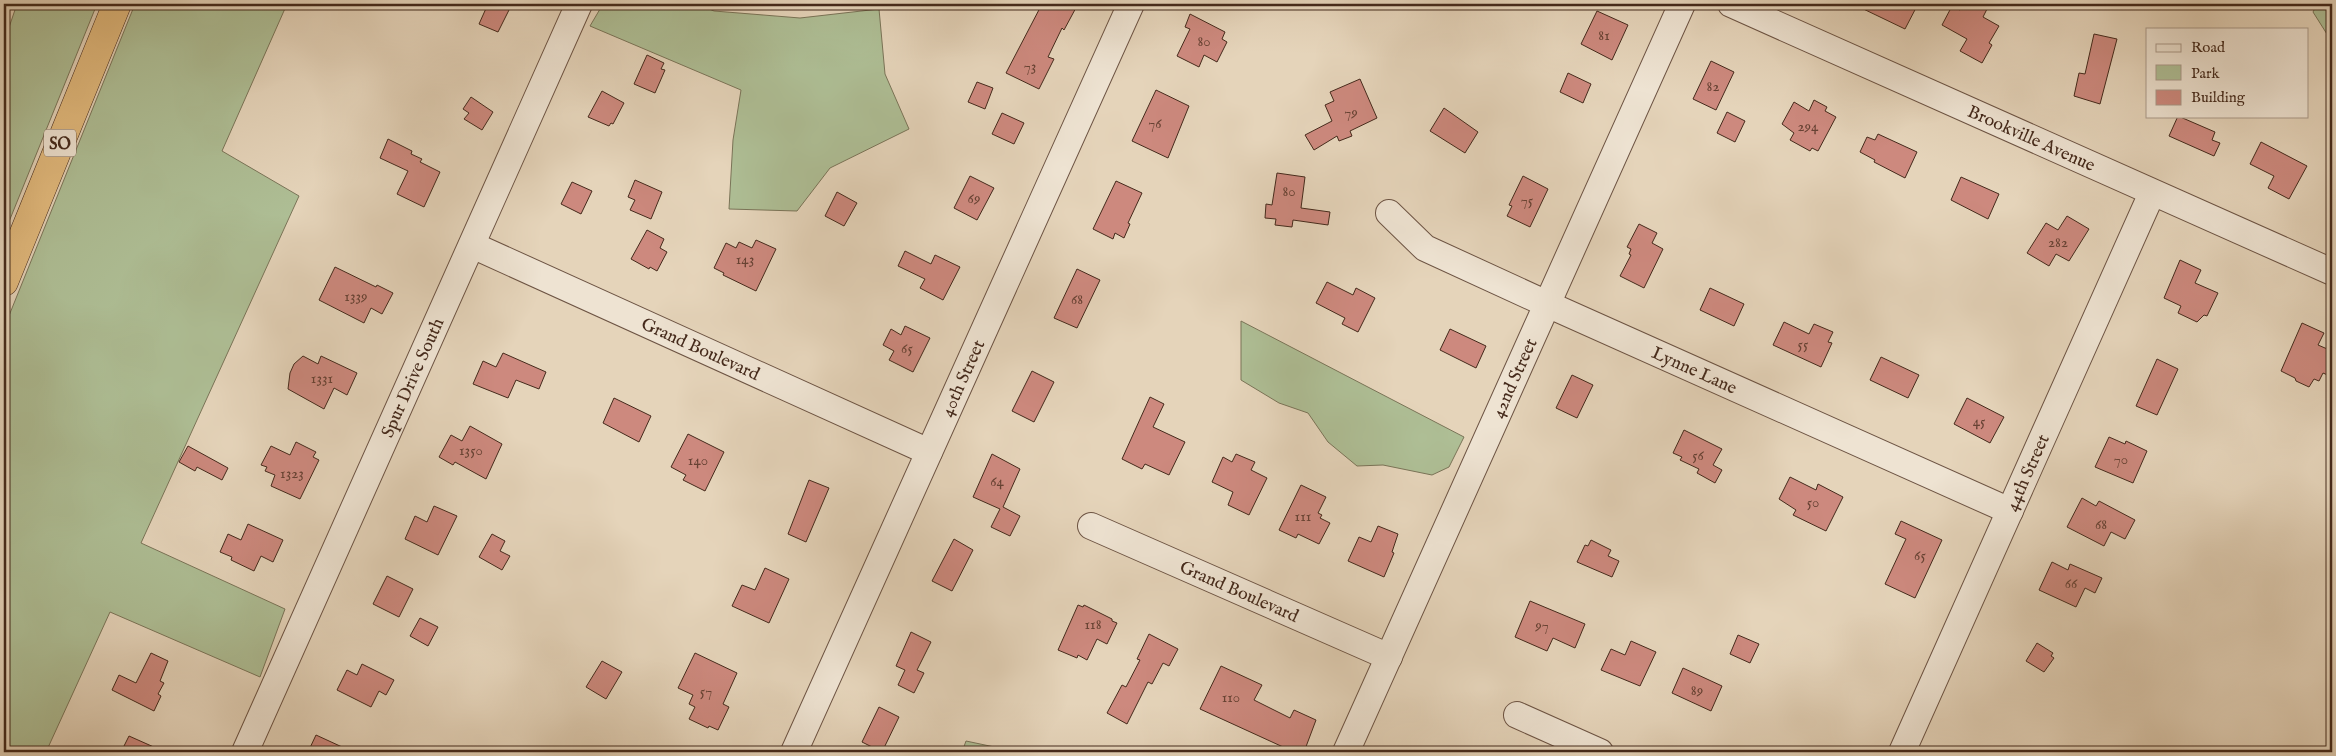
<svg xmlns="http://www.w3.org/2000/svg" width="2336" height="756" font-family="'IM FELL English',serif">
<rect width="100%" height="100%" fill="#e5d4ba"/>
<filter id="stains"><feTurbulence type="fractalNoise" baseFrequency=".004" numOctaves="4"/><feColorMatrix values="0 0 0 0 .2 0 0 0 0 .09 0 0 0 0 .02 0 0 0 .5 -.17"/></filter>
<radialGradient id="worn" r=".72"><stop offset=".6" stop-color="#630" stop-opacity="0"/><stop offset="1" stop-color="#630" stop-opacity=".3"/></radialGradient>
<path fill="#aebe95" stroke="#7a7458" d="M17,4H97L4,234V42Z
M135,4H287L222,151L299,196L141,543L285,609L260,677L110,612L46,752H4V328Z
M603,4H698L714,11L800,18L879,9L885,74L909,129L830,168L797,211L729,209L733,140L741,90L590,26Z
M2317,4H2332V42L2313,12Z
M1241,321L1464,437L1449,467L1432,475L1383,465L1357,466L1328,442L1308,413L1279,403L1241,380Z
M966,741L1018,752H962Z"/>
<path fill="#cd897e" stroke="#452a1c" d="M488,4H512L498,32L479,24Z
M1042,4H1078L1064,30L1062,28L1048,57L1054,59L1039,89L1006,73Z
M1853,4H1918L1905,29Z
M1964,4H1978L1987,9L1983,17L1999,26L1989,43L1992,45L1982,63L1960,51L1967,39L1942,25L1952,6L1960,10Z
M1597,11L1628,25L1612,60L1581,44Z
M1190,14L1225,32L1222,39L1227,42L1217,62L1204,55L1199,67L1177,56L1190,29L1185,27Z
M2094,34L2117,39L2100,104L2074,96L2079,73L2085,74Z
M647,55L664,63L661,69L665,70L655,93L634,84Z
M1711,61L1734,72L1716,110L1693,99Z
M1568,73L1591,84L1583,103L1560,92Z
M1360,79L1377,118L1350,131L1352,136L1339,141L1337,136L1314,150L1305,135L1332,121L1325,105L1334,101L1330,92Z
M977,82L993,88L985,109L968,102Z
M1156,90L1189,106L1168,158L1132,141Z
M602,91L624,103L613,124L611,123L609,126L588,117Z
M471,97L493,112L482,130L464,119L469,113L463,109Z
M1814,100L1827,107L1825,111L1836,117L1818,151L1812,148L1810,151L1790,140L1794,133L1782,124L1794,102L1809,111Z
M1444,108L1478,132L1465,153L1430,131Z
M1727,112L1745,121L1735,142L1717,133Z
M1002,113L1024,123L1014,144L992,134Z
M2178,116L2215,132L2212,140L2220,143L2214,156L2169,136Z
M1878,134L1917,152L1905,178L1874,162L1875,160L1860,152L1867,137L1875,140Z
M388,139L412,151L411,154L422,159L420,162L440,172L424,207L397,194L408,171L380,158Z
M2261,142L2307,166L2289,199L2268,188L2274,176L2250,164Z
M1277,173L1305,177L1301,208L1330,212L1328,225L1293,220L1292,227L1275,225L1276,219L1265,218L1266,204L1272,205Z
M970,176L994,188L977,220L954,208Z
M1523,176L1548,189L1530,227L1507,216L1512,206L1509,205Z
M1961,177L1999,194L1988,219L1951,200Z
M635,180L662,192L651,219L630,210L635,200L628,197Z
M1116,181L1142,193L1128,223L1130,224L1124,238L1115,233L1113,239L1093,229Z
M572,182L592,191L581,214L561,204Z
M837,192L857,203L844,226L825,216Z
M2067,216L2089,229L2069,261L2056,254L2049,266L2027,253L2046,223L2058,230Z
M1639,224L1657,233L1652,243L1663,249L1644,288L1620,276L1631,255L1629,254L1631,249L1627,247Z
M647,230L664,239L660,248L667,252L657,271L650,267L649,269L631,259Z
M756,240L776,249L756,291L723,275L724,273L714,268L726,243L736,248L739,242L752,248Z
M905,251L931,264L935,255L960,267L943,300L920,288L925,279L898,266Z
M2180,260L2201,270L2195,283L2218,293L2207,316L2204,315L2197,322L2178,313L2181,306L2164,298Z
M335,267L376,287L377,285L393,293L382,314L371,308L364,323L319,300Z
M1077,269L1100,280L1077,328L1054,318Z
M1327,282L1353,295L1356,288L1375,298L1358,332L1342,324L1345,318L1316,303Z
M1710,288L1744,304L1734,326L1700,310Z
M1784,322L1809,334L1814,324L1833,332L1828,342L1832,343L1821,367L1773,345Z
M2302,323L2324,333L2318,345L2332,351V377L2323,373L2319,381L2314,379L2309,387L2296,381L2295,378L2281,371Z
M905,326L930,338L913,372L889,360L894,351L883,345L891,329L901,335Z
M1450,329L1486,346L1476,368L1440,350Z
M503,353L546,372L539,389L516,380L508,398L473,384L483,361L496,367Z
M303,356L318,364L321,356L357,373L347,395L334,388L324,409L288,389L290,373L294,364Z
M1881,357L1919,375L1908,398L1870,380Z
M2157,359L2178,369L2157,415L2136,406Z
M1032,371L1054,382L1034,422L1012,411Z
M1572,375L1593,385L1577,418L1556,408Z
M1150,397L1164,404L1153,427L1185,442L1169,475L1145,464L1142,469L1122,459Z
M614,398L651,416L639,442L603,423Z
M1967,398L2004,417L1990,443L1954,424Z
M470,426L502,444L486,479L455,462L453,465L439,457L451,435L462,441Z
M1684,430L1722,449L1713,465L1722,470L1715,483L1697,473L1699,469L1680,460L1682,457L1673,453Z
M688,434L724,452L705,491L683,480L686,475L671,467Z
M2109,437L2125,444L2126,441L2147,451L2133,483L2095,467Z
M296,442L316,452L313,457L319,460L300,499L271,486L275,475L265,471L267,467L261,465L271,446L290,455Z
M188,446L228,468L222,480L197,467L195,471L179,462Z
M992,454L1020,469L1003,507L1020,516L1010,536L991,527L1000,509L973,497Z
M1236,454L1255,462L1251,470L1267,478L1249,515L1228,505L1233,492L1212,482L1223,457L1232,462Z
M1790,477L1816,490L1818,484L1843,497L1826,531L1793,515L1796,510L1779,499Z
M809,480L829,488L806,542L788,534Z
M1301,485L1326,497L1318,513L1322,515L1320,518L1330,523L1319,544L1298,534L1296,538L1279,530Z
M2082,498L2096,506L2099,501L2135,520L2125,539L2111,532L2104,546L2067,527Z
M434,506L457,516L438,555L405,539L415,516L427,522Z
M1901,521L1942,540L1915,598L1885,584L1906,539L1895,534Z
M248,524L283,540L273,562L261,556L254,571L231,560L232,557L220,552L228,534L241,540Z
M1378,526L1398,534L1392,552L1394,553L1384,577L1348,561L1359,537L1371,542Z
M492,534L505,541L500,551L510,556L502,570L479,557Z
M954,539L973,550L952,591L932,581Z
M1591,540L1611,550L1608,556L1619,561L1612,577L1577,562L1585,545L1588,546Z
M2052,562L2068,570L2070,564L2102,578L2095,593L2085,588L2076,607L2039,590Z
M765,568L789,579L769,623L732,606L742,585L755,590Z
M387,576L413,589L399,617L373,604Z
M1530,601L1585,624L1575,648L1553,638L1547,651L1515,637Z
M1078,605L1083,607L1084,605L1112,619V621L1117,623L1107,644L1097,639L1087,660L1078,655L1077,658L1058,650Z
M420,618L438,627L428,646L410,636Z
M911,632L931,642L917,670L924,673L914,693L898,685L905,670L896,666Z
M1149,634L1178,649L1169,666L1163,663L1152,684L1148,682L1127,724L1107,713L1122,685L1126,687L1140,660L1137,659Z
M1738,635L1759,644L1750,663L1730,654Z
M1631,641L1656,652L1640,686L1601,670L1611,649L1625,655Z
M2037,643L2053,653L2051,656L2054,658L2044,672L2026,661Z
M151,653L168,661L160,681L164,683L158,694L161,696L154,711L112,690L119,675L136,683Z
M695,653L737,673L723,704L729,707L718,730L709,726L708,728L689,719L695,707L689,704L693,695L678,688Z
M602,661L622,672L606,699L586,687Z
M362,664L394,680L386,695L379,691L371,707L337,690L347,670L357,675Z
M1221,666L1262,685L1254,700L1290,718L1294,710L1316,720L1304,752H1294L1200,709Z
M1683,668L1722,686L1711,711L1672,693Z
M879,707L899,717L882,752L862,742Z
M316,735L353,752H308Z
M129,736L165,752H121Z"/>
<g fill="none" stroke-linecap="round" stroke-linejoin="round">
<defs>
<g id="minor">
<path id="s1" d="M1731,4L2332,272"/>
<path id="s2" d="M1389,213L1425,248L1547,304L2010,511"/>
<path id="s3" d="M472,245L929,452"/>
<path id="s4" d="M1091,526L1389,657"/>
<path d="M1517,715L1600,752"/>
<path id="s5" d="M245,752L579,4"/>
<path id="s6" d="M794,752L1131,4"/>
<path id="s7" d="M1346,752L1682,4"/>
<path id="s8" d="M1902,752L2152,193"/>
</g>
<path id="highway" d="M4,282L117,4"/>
</defs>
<use href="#minor" stroke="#6d5444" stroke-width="28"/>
<use href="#highway" stroke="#452a1c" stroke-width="29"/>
<use href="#minor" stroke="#eee3d2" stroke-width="26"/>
<use href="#highway" stroke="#e2ba7d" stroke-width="28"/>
</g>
<g text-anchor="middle" stroke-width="5" stroke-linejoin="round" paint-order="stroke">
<g font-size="15" fill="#674234">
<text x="1604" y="40">81</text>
<text x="1204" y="46">80</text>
<text x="1030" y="71">73</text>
<text x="1713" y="91">82</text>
<text x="1351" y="117">79</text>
<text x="1155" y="128">76</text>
<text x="1808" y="131">294</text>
<text x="1289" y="196">80</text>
<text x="974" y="203">69</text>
<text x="1527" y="205">75</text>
<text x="2058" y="247">282</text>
<text x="745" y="264">143</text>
<text x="356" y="301">1339</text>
<text x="1077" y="304">68</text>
<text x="1803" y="349">55</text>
<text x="907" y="353">65</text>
<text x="322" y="383">1331</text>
<text x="1979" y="426">45</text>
<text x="471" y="455">1350</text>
<text x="1698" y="460">56</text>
<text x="2121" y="464">70</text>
<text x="698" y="465">140</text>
<text x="292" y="478">1323</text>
<text x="997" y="486">64</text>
<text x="1813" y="507">50</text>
<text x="1303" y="521">111</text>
<text x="2101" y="529">68</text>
<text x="1920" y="560">65</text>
<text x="2071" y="588">66</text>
<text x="1093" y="629">118</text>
<text x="1542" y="630">97</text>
<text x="1697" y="695">89</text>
<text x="706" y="696">57</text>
<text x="1231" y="702">110</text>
</g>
<rect fill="#eee3d2" stroke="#786253" stroke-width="1" x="44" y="129.5" width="32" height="27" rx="4"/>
<g font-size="16" font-weight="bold" fill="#452a1c">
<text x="60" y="149">SO</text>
</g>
<g font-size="18" fill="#452a1c" stroke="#eee3d2">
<text dy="6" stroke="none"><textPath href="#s1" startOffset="329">Brookville Avenue</textPath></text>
<text dy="6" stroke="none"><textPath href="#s3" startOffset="251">Grand Boulevard</textPath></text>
<text dy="6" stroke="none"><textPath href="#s2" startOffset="346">Lynne Lane</textPath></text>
<text dy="6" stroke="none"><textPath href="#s5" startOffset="410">Spur Drive South</textPath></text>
<text dy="6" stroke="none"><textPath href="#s6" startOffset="410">40th Street</textPath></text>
<text dy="6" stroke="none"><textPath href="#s7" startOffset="410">42nd Street</textPath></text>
<text dy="6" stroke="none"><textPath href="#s8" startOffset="306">44th Street</textPath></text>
<text dy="6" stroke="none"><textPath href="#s4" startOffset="162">Grand Boulevard</textPath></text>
</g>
</g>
<rect width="2336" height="756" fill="none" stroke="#e5d4ba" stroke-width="20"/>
<rect x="5" y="5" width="2326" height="746" fill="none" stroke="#452a1c" stroke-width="2.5"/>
<rect x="10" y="10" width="2316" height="736" fill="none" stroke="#452a1c"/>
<rect x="2146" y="28" width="162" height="90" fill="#eee3d2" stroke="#aa9989"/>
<rect x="2156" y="44" width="25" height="8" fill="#eee3d2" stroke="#aa9989"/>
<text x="2191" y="52" font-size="15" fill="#452a1c">Road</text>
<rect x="2156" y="65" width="25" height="15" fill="#aebe95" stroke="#aa9989"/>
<text x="2191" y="78" font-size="15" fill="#452a1c">Park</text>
<rect x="2156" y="90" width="25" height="15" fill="#cd897e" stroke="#aa9989"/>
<text x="2191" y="102" font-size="15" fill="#452a1c">Building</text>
<rect width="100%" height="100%" filter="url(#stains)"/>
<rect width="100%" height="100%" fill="url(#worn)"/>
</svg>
